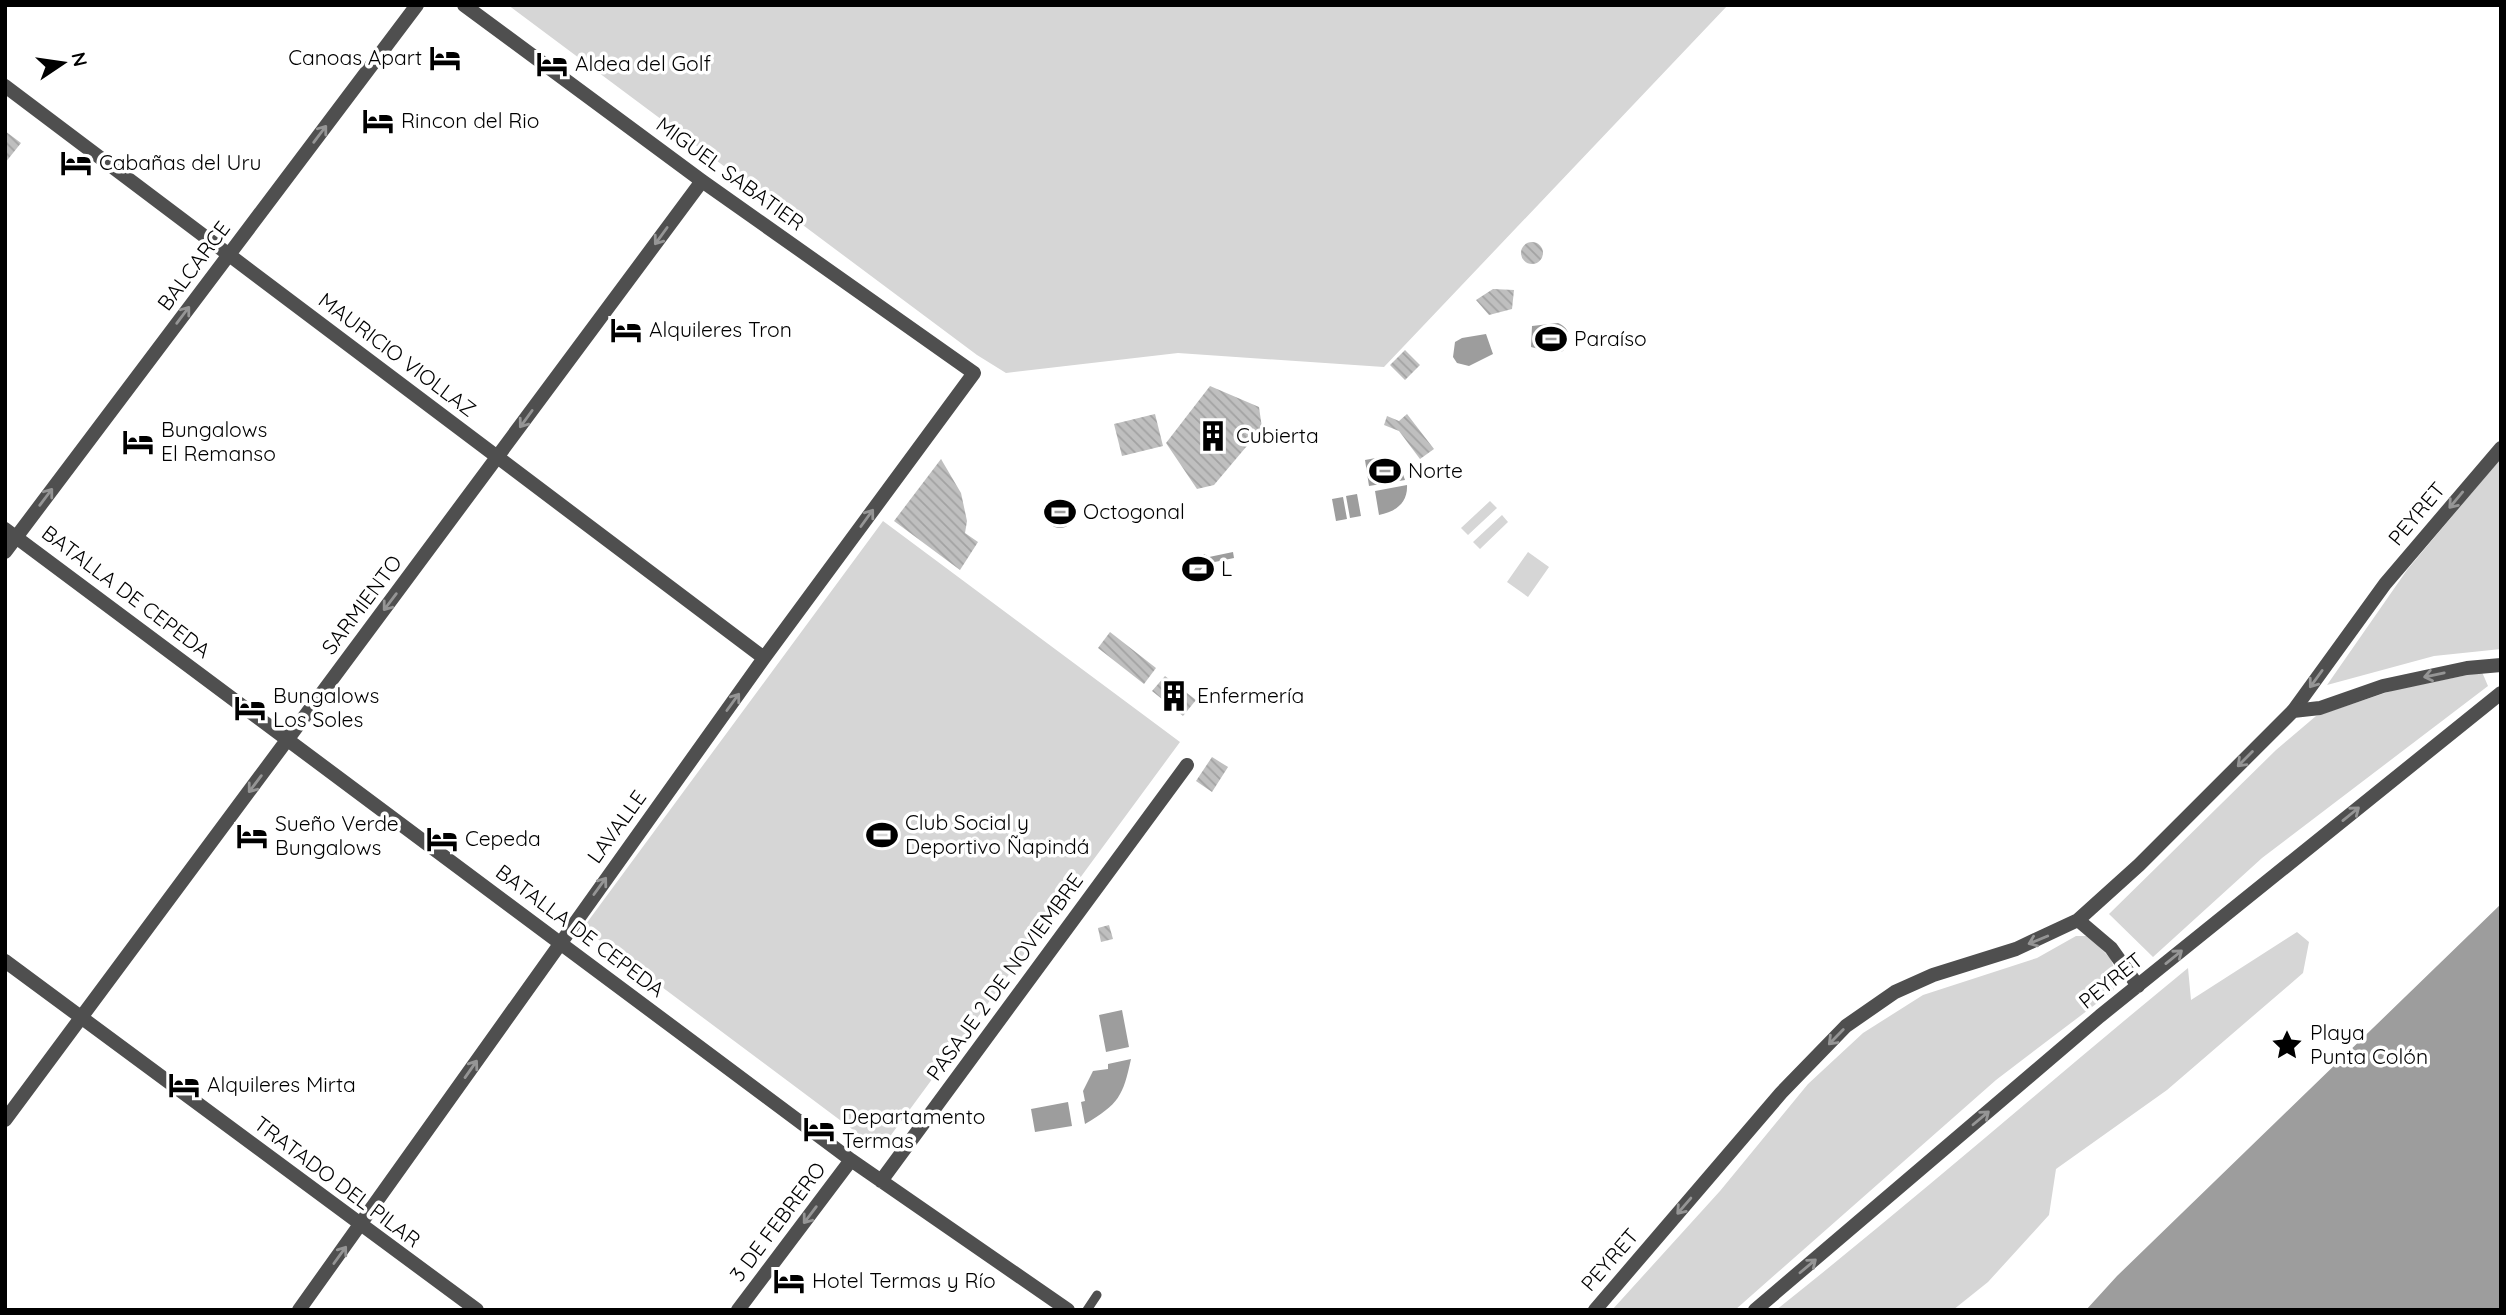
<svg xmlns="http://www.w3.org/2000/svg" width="2506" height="1315" font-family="Quicksand,sans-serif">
<defs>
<pattern id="building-back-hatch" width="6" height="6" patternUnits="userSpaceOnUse" patternTransform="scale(1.75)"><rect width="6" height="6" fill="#bfbfbf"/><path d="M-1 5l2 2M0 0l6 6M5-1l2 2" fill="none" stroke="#a2a2a2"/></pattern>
</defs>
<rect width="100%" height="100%" fill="#fff"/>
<path fill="#d6d6d6" d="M508,5H1728L1384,367L1178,353L1006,373L977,355Z
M2501,458V649L2434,656L2327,685L2407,570Z
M1490,501L1497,508L1468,535L1461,528Z
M1502,515L1508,522L1480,549L1473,542Z
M883,521L1180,742L880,1150L583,928Z
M1528,552L1549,567L1528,597L1507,582Z
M2482,672L2488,686L2262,858L2153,957L2109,914L2276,750L2316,716L2394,690Z
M2297,932L2309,942L2303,973L2167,1090L2056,1169L2049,1215L1988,1282L1953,1310H1776C1916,1199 2050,1081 2188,968L2191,1000Z
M2076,936H2089L2111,959L2118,981L2113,991L1996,1080L1735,1310H1612L1720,1191L1808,1084L1863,1033L1923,995L2037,958Z"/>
<path fill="#9d9d9d" d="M1558,323C1572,329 1570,340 1563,351L1555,353L1531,347L1532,326Z
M1486,334L1493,354L1469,366L1457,363L1453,357L1455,342L1462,338Z
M1381,457L1401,469L1405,480L1369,486L1365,460Z
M1407,485C1408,503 1395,512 1379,515L1375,491Z
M1357,494L1361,516L1350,518L1346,496Z
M1343,497L1347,519L1336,521L1332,499Z
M1046 514a14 14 0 1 1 28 0a14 14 0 1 1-28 0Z
M1233,552L1234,558L1205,564L1195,578L1191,575L1204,554L1209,557Z
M2501,904V1310H2086L2117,1276Z
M1122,1010L1129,1047L1106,1052L1099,1015Z
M1131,1059C1123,1096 1119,1104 1085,1124L1081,1102L1085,1101L1083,1091L1093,1071L1108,1069V1064Z
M1068,1102L1072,1126L1035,1132L1031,1109Z"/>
<path fill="url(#building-back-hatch)" d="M5,131L21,143L5,163Z
M1521 253a11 11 0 1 1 22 0a11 11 0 1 1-22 0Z
M1493,289L1514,290L1512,309L1489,315L1476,300Z
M1405,350L1420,365L1405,380L1390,365Z
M1210,386L1259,407L1262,428L1214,485L1197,489L1166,443Z
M1155,414L1163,446L1122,456L1114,424Z
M1407,414L1434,449L1420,459L1399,431L1384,425L1387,416L1399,421Z
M941,459L961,493L967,521L965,533L978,542L960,570L894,521Z
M1110,632L1156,668L1144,684L1098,648Z
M1165,676L1196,700L1183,716L1152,691Z
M1212,757L1228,767L1212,792L1196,781Z
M1109,925L1113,939L1101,942L1098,928Z"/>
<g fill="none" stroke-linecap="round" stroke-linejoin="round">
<path stroke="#4f4f4f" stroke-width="9" d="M1087,1310L1097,1295"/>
<path stroke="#4f4f4f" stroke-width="14" d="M5,86L764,658
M5,529L851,1160L1068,1310
M5,552L417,5
M2293,711L2385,584L2501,448
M5,961L477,1310
M5,1120L702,181
M881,1181L1187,765
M299,1310L764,658L974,373L702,181L464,5
M738,1310L851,1160"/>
<path stroke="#4f4f4f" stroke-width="14" d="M2078,920L2111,948L2138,986
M1595,1310L1781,1093L1846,1026L1895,992L1933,975L2016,949L2078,920L2139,865L2293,711L2320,708L2383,686L2467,668L2501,665
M1755,1310L2100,1016L2501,693"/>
</g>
<defs><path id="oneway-shaft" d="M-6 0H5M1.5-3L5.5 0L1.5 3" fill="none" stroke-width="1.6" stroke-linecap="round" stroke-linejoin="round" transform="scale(1.75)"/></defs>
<g stroke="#959595">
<use href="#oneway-shaft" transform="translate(320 134) rotate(-53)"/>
<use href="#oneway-shaft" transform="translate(661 236) rotate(126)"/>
<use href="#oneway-shaft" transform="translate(183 315) rotate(-53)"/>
<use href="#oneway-shaft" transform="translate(526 419) rotate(126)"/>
<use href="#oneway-shaft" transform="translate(46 497) rotate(-53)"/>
<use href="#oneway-shaft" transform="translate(2456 500) rotate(130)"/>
<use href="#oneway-shaft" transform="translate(867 518) rotate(-54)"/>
<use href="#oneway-shaft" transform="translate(390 602) rotate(127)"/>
<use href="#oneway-shaft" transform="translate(2434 675) rotate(168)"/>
<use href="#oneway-shaft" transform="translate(2316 679) rotate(126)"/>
<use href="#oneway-shaft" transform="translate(733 702) rotate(-54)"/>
<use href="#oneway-shaft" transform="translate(2245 759) rotate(135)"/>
<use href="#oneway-shaft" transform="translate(255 784) rotate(127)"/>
<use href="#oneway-shaft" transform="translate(2351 814) rotate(-39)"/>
<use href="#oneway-shaft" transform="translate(600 886) rotate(-54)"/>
<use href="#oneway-shaft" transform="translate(2038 940) rotate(158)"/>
<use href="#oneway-shaft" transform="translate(2174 957) rotate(-39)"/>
<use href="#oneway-shaft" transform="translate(1836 1037) rotate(134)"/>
<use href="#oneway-shaft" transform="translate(471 1069) rotate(-55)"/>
<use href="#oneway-shaft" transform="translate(1981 1118) rotate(-40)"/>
<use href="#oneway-shaft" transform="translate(1684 1206) rotate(131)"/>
<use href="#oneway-shaft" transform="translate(810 1215) rotate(127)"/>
<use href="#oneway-shaft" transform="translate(340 1255) rotate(-54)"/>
<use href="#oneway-shaft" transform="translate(1808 1266) rotate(-40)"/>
</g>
<defs>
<symbol id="hotel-bare" viewBox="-9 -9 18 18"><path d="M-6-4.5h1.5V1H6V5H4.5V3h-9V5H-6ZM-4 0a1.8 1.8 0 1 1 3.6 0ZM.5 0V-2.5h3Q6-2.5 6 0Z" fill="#000" stroke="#fff" stroke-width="2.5" paint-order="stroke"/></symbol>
<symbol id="stadium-bare" viewBox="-9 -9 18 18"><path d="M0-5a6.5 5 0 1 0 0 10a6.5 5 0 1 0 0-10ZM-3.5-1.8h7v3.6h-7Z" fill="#000" stroke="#fff" stroke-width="2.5" paint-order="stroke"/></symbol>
<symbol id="building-bare" viewBox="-9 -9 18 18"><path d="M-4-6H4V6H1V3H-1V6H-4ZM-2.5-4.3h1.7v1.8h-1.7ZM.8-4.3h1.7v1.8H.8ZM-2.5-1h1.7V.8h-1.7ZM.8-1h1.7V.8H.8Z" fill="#000" stroke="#fff" stroke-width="2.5" paint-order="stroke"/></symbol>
<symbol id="sight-bare" viewBox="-9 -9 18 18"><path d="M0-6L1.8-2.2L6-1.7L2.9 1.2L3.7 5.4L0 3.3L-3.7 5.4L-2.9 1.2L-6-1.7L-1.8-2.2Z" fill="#000" stroke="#fff" stroke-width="2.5" paint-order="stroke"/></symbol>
</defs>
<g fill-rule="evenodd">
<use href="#hotel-bare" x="423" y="36" width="44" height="44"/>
<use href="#hotel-bare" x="530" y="42" width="44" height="44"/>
<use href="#hotel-bare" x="356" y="99" width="44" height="44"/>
<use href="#hotel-bare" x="54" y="141" width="44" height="44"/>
<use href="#hotel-bare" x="604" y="308" width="44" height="44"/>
<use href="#stadium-bare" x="1529" y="317" width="44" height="44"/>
<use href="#building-bare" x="1191" y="414" width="44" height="44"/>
<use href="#hotel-bare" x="116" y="420" width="44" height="44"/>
<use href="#stadium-bare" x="1363" y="449" width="44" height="44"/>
<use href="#stadium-bare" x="1038" y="490" width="44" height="44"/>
<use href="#stadium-bare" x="1176" y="547" width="44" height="44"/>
<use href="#building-bare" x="1152" y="674" width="44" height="44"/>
<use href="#hotel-bare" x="228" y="686" width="44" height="44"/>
<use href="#stadium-bare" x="860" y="813" width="44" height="44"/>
<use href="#hotel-bare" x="230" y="814" width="44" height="44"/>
<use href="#hotel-bare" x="420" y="817" width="44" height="44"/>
<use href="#sight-bare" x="2265" y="1023" width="44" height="44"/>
<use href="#hotel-bare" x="162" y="1063" width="44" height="44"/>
<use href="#hotel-bare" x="797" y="1107" width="44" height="44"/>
<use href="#hotel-bare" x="767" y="1259" width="44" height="44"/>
</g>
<g text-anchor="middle" stroke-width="7" stroke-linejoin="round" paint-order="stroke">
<g font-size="21" fill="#000" stroke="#fff" text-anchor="start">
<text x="422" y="65" text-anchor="end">Canoas Apart</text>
<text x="575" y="71">Aldea del Golf</text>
<text x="401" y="128">Rincon del Rio</text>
<text x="99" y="170">Cabañas del Uru</text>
<text x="649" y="337">Alquileres Tron</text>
<text x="1574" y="346">Paraíso</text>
<text x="161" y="437">Bungalows<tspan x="161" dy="24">El Remanso</tspan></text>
<text x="1236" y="443">Cubierta</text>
<text x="1408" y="478">Norte</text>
<text x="1083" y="519">Octogonal</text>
<text x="1221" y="576">L</text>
<text x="273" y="703">Bungalows<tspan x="273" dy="24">Los Soles</tspan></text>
<text x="1197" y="703">Enfermería</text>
<text x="905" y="830">Club Social y<tspan x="905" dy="24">Deportivo Ñapindá</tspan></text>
<text x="275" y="831">Sueño Verde<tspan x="275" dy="24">Bungalows</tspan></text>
<text x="465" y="846">Cepeda</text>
<text x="2310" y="1040">Playa<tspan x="2310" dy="24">Punta Colón</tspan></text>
<text x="207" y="1092">Alquileres Mirta</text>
<text x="842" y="1124">Departamento<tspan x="842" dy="24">Termas</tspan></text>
<text x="812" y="1288">Hotel Termas y Río</text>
</g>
<g font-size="21" fill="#000" stroke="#fff">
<text transform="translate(730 174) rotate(36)" y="7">MIGUEL SABATIER</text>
<text transform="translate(194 266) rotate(-53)" y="7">BALCARCE</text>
<text transform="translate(397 355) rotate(37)" y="7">MAURICIO VIOLLAZ</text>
<text transform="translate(2417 514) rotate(-50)" y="7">PEYRET</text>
<text transform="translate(126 592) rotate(37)" y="7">BATALLA DE CEPEDA</text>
<text transform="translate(362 605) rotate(-53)" y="7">SARMIENTO</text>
<text transform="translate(617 827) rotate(-54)" y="7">LAVALLE</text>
<text transform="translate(580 931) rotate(37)" y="7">BATALLA DE CEPEDA</text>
<text transform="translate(1005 977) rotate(-54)" y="7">PASAJE 2 DE NOVIEMBRE</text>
<text transform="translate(2111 981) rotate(-39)" y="7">PEYRET</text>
<text transform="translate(337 1182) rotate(37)" y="7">TRATADO DEL PILAR</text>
<text transform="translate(778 1222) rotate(-53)" y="7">3 DE FEBRERO</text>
<text transform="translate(1610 1260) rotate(-49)" y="7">PEYRET</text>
</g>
</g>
<rect width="2506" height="1315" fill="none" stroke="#000000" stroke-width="14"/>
<g transform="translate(63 63) rotate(77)" stroke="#ffffff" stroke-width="5" paint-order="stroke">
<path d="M0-5L12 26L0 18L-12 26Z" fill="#000000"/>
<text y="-10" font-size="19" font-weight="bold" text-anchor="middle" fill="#000000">N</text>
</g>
</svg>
